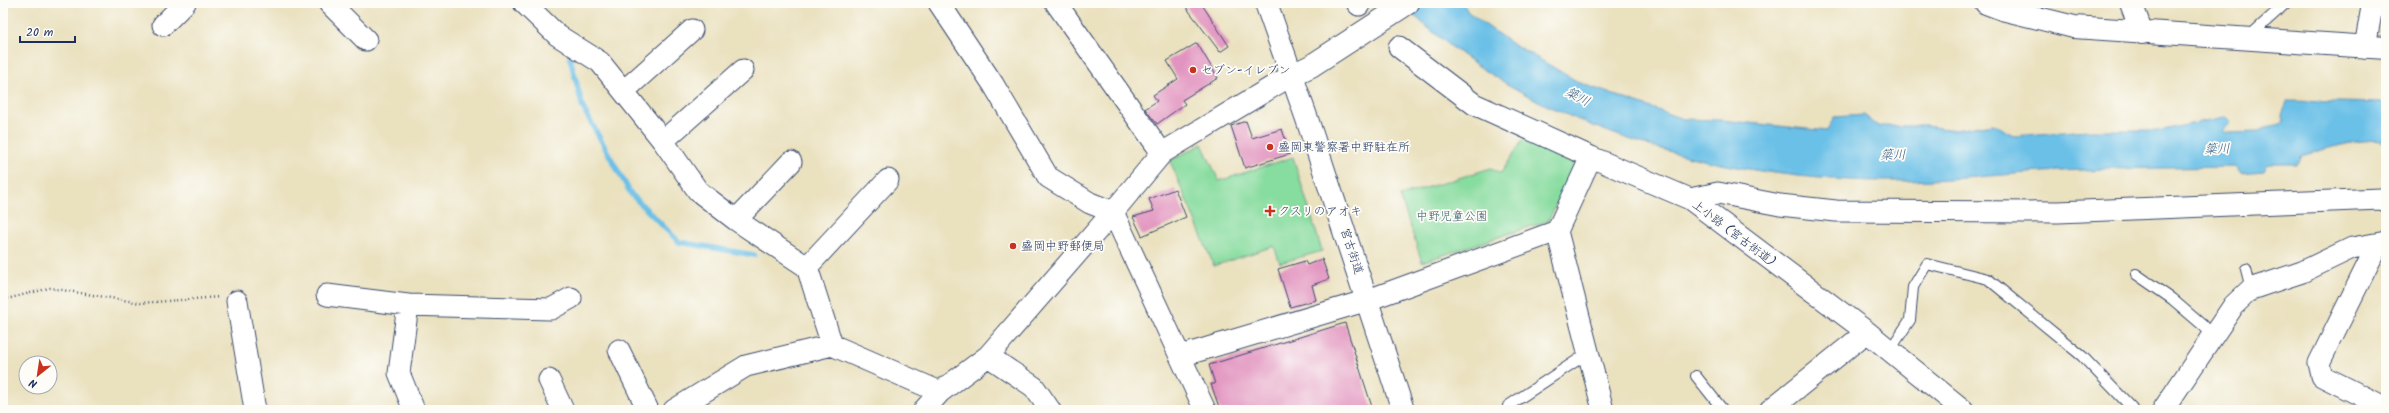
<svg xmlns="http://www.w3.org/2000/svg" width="2389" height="413" font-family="Kalam,'Klee One',sans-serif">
<rect width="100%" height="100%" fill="#fdfcf7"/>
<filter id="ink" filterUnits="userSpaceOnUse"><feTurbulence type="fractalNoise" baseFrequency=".025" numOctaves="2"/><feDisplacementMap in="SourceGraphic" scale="8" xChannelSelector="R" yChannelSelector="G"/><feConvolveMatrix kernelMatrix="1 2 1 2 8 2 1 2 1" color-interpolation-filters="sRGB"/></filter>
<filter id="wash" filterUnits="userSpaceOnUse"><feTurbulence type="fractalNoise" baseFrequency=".012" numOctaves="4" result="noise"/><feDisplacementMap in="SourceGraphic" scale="16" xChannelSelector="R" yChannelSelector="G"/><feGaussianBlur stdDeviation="0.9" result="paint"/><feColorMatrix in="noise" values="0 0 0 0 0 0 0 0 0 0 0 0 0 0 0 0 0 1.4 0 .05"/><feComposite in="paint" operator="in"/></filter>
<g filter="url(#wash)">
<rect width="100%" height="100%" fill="#eae1bf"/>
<path fill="#87dc9f" stroke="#51867e" d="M1524,138L1578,162L1548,221L1422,262L1400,196L1491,168L1501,173Z
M1202,144L1219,181L1293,157L1322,251L1280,263L1274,246L1214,266L1170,161Z"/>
<path fill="#6ac0e7" stroke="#4278a2" d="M1401,3H1463L1468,12L1505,39L1580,83L1683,119L1720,120L1827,131L1834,117L1864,115L1878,126H1926L1955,130L1993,124L2015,136L2087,130H2163L2224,117L2231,122L2223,131V133L2258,132L2265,127L2281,124L2283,120L2282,116L2287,101L2386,103V143C2371,134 2319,151 2301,156L2297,164H2268L2264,171L2240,173L2235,167C2176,168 2117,168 2059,171C2000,174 1941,182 1882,181C1711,179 1525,126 1401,3Z"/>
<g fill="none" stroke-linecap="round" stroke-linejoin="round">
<path stroke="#6ac0e7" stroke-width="5.5" d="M570,58L583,108L631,194L679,242L754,255"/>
</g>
<g id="blocks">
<path fill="#e294c0" d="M1183,3H1201L1229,46L1220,52Z
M1197,43L1218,78L1182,100L1185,104L1157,124L1145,109L1157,101L1153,95L1178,79L1167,61Z
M1246,121L1252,138L1282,129L1290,154L1245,168L1231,126Z
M1175,189L1186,217L1142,236L1133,217L1154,211L1149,199Z
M1322,259L1329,279L1312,285L1316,300L1290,307L1278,269L1305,261L1307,265Z
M1345,323L1373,410H1220L1211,384H1215L1209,365Z"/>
</g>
</g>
<g filter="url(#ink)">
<use href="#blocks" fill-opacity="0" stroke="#3a4a6d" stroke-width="1"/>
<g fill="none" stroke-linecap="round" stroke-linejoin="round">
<defs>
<path id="lane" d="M2254,32L2286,3
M2246,269L2251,289
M2136,274L2172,299L2214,335
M1890,350L1910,320L1913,287L1927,264L1988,279L2082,356L2134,410
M1696,376L1723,410
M1508,406L1588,353"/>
<path id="street" d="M329,3L366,40
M524,3L557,35L600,62L663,141L698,191L736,220L807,267L832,345
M939,3L993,84L1048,177L1090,203L1113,212L1205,410
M1056,3L1162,153
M1357,3L1359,5
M163,25L185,3
M1399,47L1474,104L1591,157L1690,199L1867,332L1963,410
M2365,47L2372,7L2375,3
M625,90L692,30
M663,141L743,70
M1591,157L1557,231L1603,410
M1690,199L1718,193L1780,205L1836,211L2058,212L2381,199L2386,201
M736,220L791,162
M2378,244L2319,363L2322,376L2386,408
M807,267L888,180
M327,295L408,305L551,309L571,298
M237,301L255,410
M408,305L399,373L414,410
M619,350L648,410
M988,356L1034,387L1050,410
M1181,356L1368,300L1557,231
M549,380L563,410
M674,410L746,366L832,345L940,392
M924,410L940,392L988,356L1113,212L1162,153L1292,75
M1770,410L1867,332
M2163,410L2234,305L2251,289L2302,272L2352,248L2386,242"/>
<path id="secondary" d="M1986,3L2002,9L2074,27L2386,48
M2131,3L2142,33
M1292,75L1311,66L1408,3"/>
<path id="highway" d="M1266,3L1307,119L1403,410"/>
</defs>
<use href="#lane" stroke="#3a4a6d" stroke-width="12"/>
<use href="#street" stroke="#3a4a6d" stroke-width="23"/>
<use href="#secondary" stroke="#3a4a6d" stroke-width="24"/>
<use href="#highway" stroke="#3a4a6d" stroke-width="24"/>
<path stroke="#3a4a6d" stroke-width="2.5" stroke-dasharray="1 3" stroke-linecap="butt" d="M3,300L50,288L141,303L219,297"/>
<use href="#lane" stroke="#fff" stroke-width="10"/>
<use href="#street" stroke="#fff" stroke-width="21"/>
<use href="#secondary" stroke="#fff" stroke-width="22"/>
<use href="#highway" stroke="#fff" stroke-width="22"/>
</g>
</g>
<g fill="#c8321e" stroke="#fdfcf7" stroke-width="1.5">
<circle cx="1193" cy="70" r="4"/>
<circle cx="1270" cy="147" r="4"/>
<path d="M1268 205h4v4h4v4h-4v4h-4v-4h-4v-4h4z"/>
<circle cx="1013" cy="246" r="4"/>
</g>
<g text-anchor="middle" stroke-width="3.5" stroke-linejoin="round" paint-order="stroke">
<g font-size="12" fill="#1b2f5e" stroke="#fdfcf7" text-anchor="start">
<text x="1201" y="74">セブン-イレブン</text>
<text x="1278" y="151">盛岡東警察署中野駐在所</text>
<text x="1278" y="215">クスリのアオキ</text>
<text x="1021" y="250">盛岡中野郵便局</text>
</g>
<g font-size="12" fill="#365a6e" stroke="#fdfcf7">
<text x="1452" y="220">中野児童公園</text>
</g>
<g font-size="12" fill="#1b2f5e" stroke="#fdfcf7">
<text transform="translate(1734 233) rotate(37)" y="4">上小路 (宮古街道)</text>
<text transform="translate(1352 251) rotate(72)" y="4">宮古街道</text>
</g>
<g font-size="13" font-style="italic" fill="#335a87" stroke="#fdfcf7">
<text transform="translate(1578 96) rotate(27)" y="5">簗川</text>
<text transform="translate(2217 148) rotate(-2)" y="5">簗川</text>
<text transform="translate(1893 154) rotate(-1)" y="5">簗川</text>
</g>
</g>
<rect width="2389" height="413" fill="none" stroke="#fdfcf7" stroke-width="16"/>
<g transform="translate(38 375) rotate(210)"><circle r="19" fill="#fdfcf7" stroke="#a3aaba"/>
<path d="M0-3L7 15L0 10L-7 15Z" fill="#c8321e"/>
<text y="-6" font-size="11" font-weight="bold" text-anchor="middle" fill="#1b2f5e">N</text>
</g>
<path d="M20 36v6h55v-6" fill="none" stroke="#1b2f5e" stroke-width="2"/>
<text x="26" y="36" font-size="12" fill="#1b2f5e" stroke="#fdfcf7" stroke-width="3" paint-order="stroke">20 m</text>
</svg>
